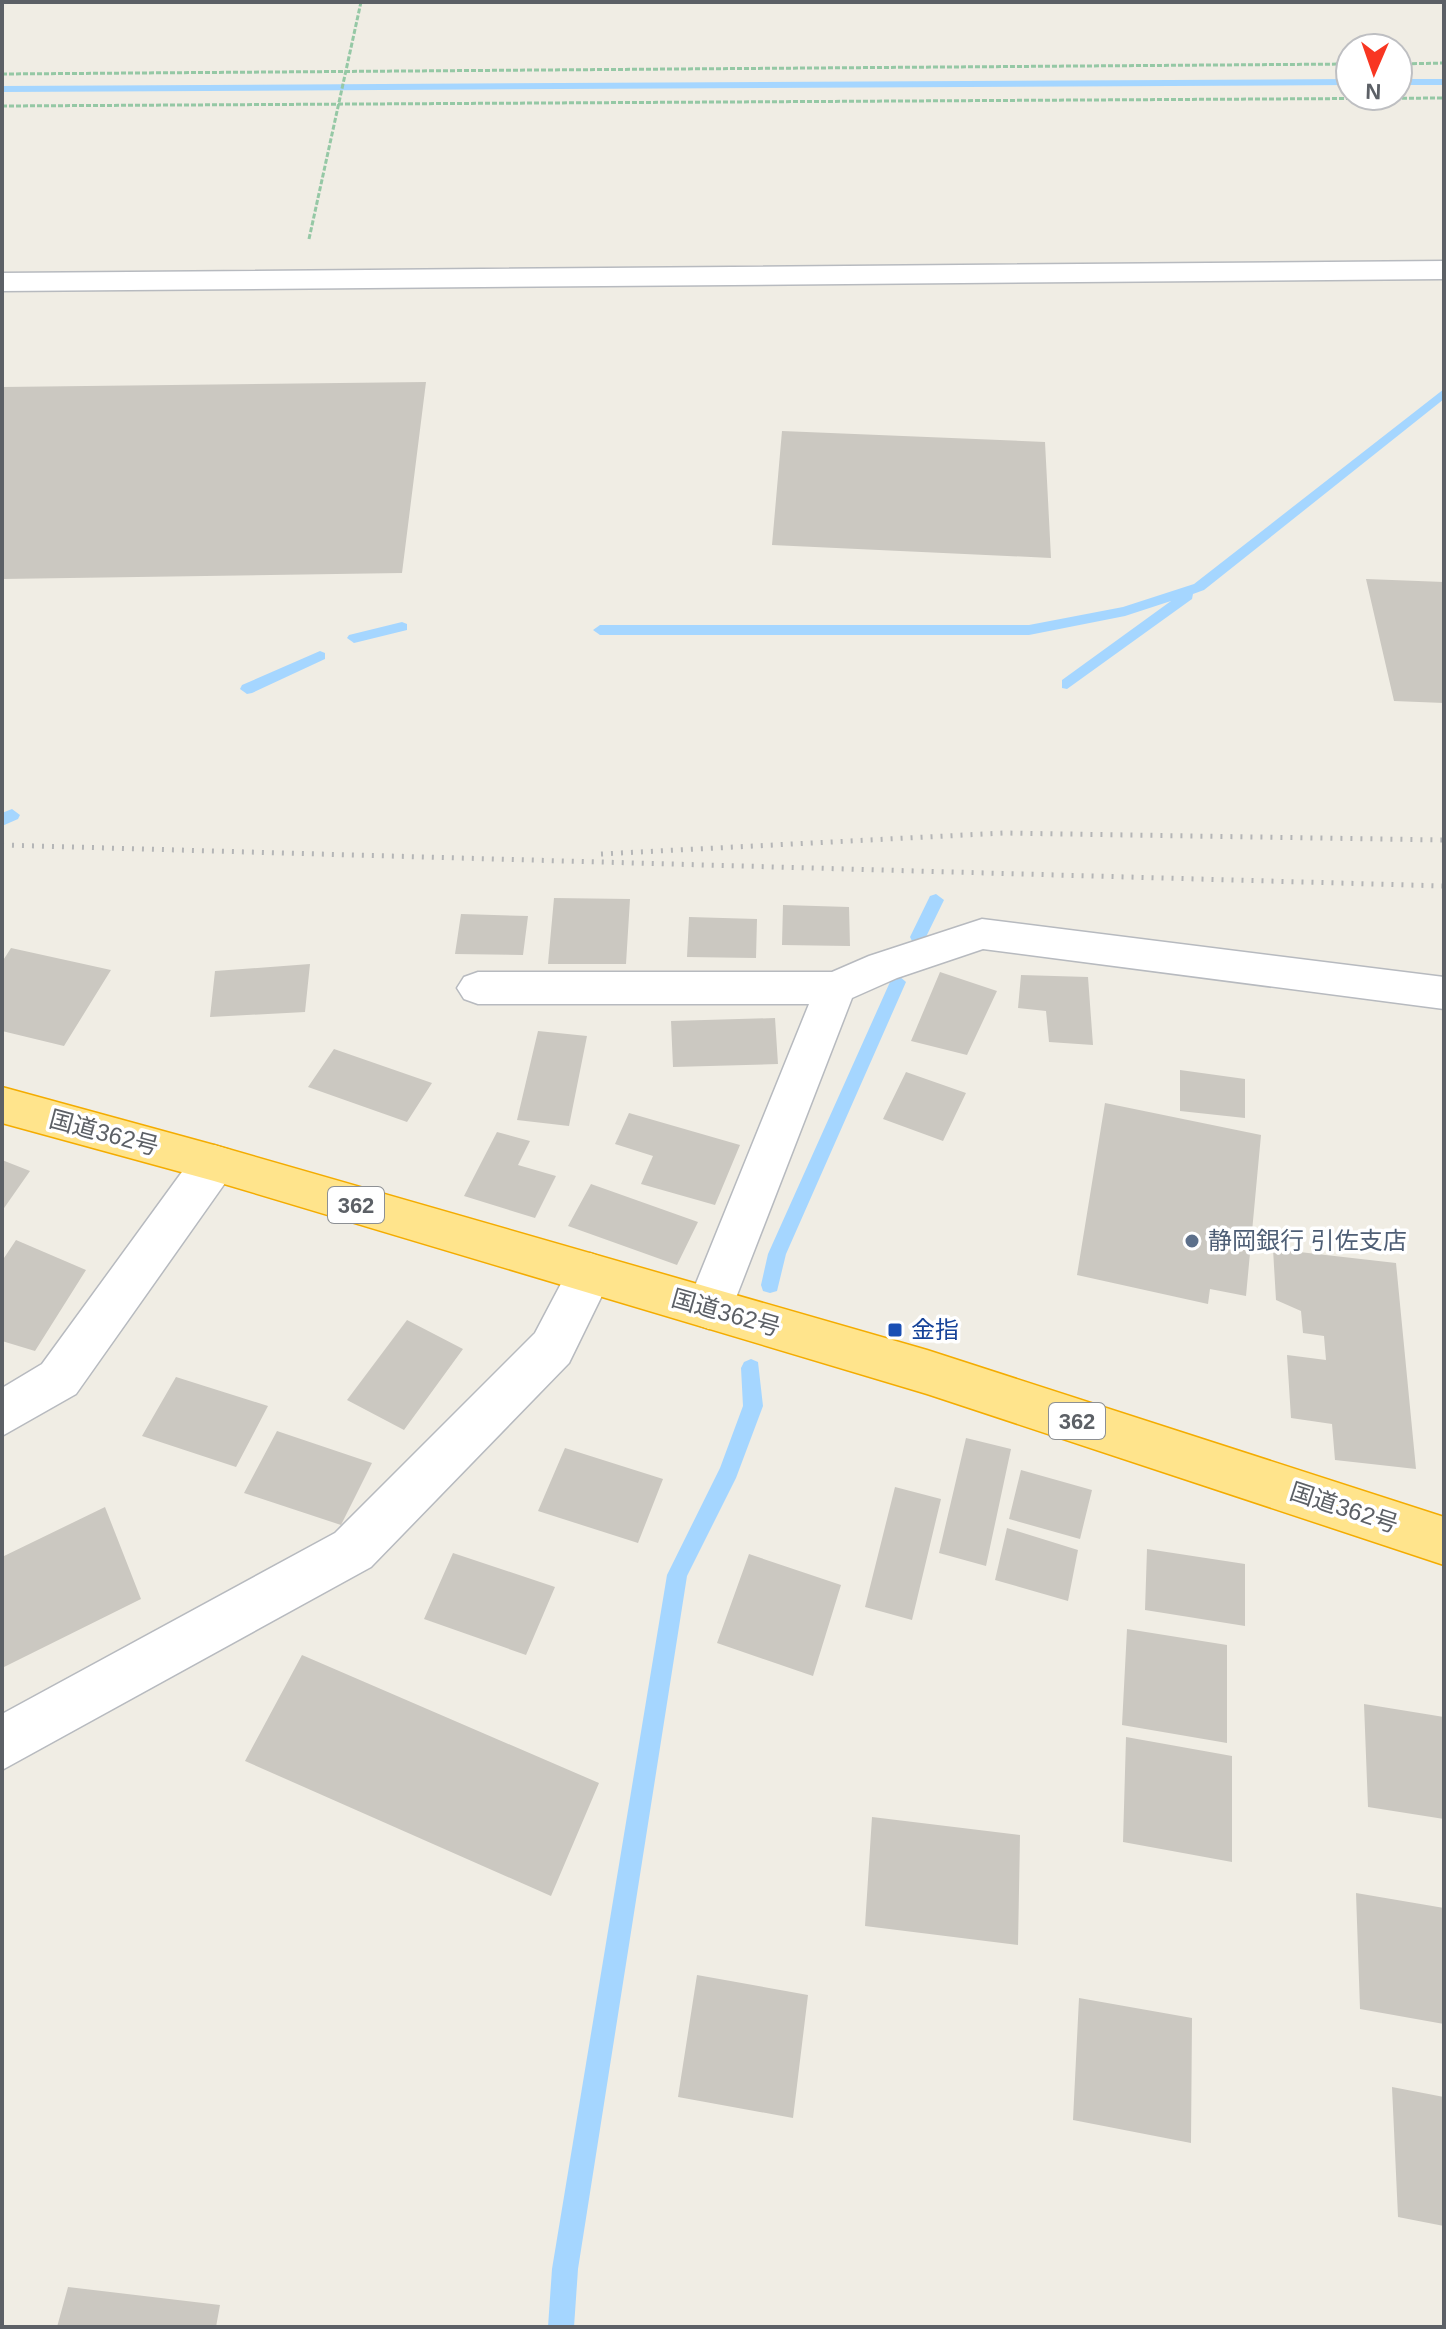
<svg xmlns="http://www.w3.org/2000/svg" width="1446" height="2329" font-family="Helvetica,'Noto Sans JP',sans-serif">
<rect width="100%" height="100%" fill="#f0ede4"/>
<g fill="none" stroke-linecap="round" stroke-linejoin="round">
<path fill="#a5d6ff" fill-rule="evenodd" d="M1350,79V85L2,92V86Z
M1398,79H1444V85H1398Z
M1444,389V399L1204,590L1193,594L1192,599L1067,689L1062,688V680L1171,601L1125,616L1029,635H600L593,630L600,625H1029L1123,607L1194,584Z
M402,622L407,624V630L354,643L347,638L349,635Z
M320,651L325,653V659L252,693L247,694L240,689L242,685Z
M12,809L20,815L18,819L2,826V813Z
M936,894L944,900L924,941L918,943L912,941L910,937L930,896Z
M898,975L906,982L786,1254L777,1291L770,1293L763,1291L761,1285L768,1254L890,982Z
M751,1359L758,1362L763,1406L736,1478L687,1576L578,2269L574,2327H548L552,2269L667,1575L720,1468L743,1406L741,1368L744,1362Z"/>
</g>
<path fill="#cbc8c1" d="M426,382L402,573L2,579V387Z
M782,431L1045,442L1051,558L772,545Z
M1366,579L1444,582V703L1394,701Z
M554,898L630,899L626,964H548Z
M783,905L849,907L850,946L782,945Z
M461,914L528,916L523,955L455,954Z
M689,917L757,919L756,958L687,957Z
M11,948L111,970L64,1046L2,1031V962Z
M310,964L305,1012L210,1017L215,971Z
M940,972L997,991L967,1055L911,1041Z
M1021,975L1088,977L1093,1045L1049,1042L1046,1011L1018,1008Z
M775,1018L778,1064L673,1067L671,1021Z
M538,1031L587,1036L569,1126L517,1120Z
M334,1049L432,1083L407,1122L308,1087Z
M1180,1070L1245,1079V1118L1180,1111Z
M906,1072L966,1093L943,1141L883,1119Z
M1105,1103L1261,1135L1246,1296L1210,1289L1208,1304L1077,1275Z
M629,1113L740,1145L715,1205L641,1184L653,1156L615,1144Z
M497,1132L530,1141L518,1165L556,1176L535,1218L464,1196Z
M2,1160L30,1171L2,1211Z
M591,1184L698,1222L677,1265L568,1226Z
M16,1240L86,1270L35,1351L2,1341V1261Z
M1273,1249L1396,1263L1416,1469L1335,1460L1332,1424L1291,1418L1287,1355L1326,1360L1324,1336L1303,1333L1301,1311L1276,1300Z
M407,1320L463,1349L404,1430L347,1400Z
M176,1377L268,1406L236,1467L142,1436Z
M277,1431L372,1463L341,1525L244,1493Z
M966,1438L1011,1449L986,1566L939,1553Z
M565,1448L663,1479L638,1543L538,1511Z
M1021,1470L1092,1490L1080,1539L1009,1519Z
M895,1487L941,1499L912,1620L865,1607Z
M105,1507L141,1599L2,1668V1557Z
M1007,1528L1078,1550L1068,1601L995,1580Z
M1147,1549L1245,1564V1626L1145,1610Z
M453,1553L555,1587L526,1655L424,1619Z
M749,1554L841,1585L813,1676L717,1643Z
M1127,1629L1227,1645V1743L1122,1725Z
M302,1655L599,1783L551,1896L245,1761Z
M1364,1704L1444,1717V1819L1368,1807Z
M1126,1737L1232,1756V1862L1123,1842Z
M872,1817L1020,1835L1018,1945L865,1926Z
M1356,1893L1444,1908V2024L1360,2009Z
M697,1975L808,1995L793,2118L678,2097Z
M1079,1998L1192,2018L1191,2143L1073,2120Z
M1392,2087L1444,2097V2226L1398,2217Z
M68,2287L220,2305L216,2327H57Z"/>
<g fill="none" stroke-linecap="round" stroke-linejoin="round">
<defs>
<path id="minor" d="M1444,261V279L2,291V273Z
M982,919L1444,977V1009L983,949L897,978L852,998L732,1308L725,1323L709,1329L693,1323L686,1308L809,1004H478L464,999L457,988L464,977L478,972H832L869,956Z
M214,1145L230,1150L236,1163L230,1176L76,1394L2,1436V1388L42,1364L198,1150Z
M590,1253L606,1259L613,1273L569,1363L371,1567L2,1770V1714L335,1533L535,1333L574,1259Z"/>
<path id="highway" d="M2,1087L214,1145L927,1350L1444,1517V1565L927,1394L214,1181L2,1123Z"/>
</defs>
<use href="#minor" stroke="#b7babf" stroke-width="3"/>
<use href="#highway" stroke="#f4ac00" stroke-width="3"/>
<path stroke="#95c8a5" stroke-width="3" stroke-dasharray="5 2" stroke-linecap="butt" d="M1398,64L1444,63
M2,74L1350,64
M2,106L1444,98
M309,239L361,2"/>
<use href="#minor" fill="#fff" fill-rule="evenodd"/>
<use href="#highway" fill="#ffe48c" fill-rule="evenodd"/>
<path stroke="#b5b6b7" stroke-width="5" stroke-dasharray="2 8" stroke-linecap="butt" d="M2,845L1444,886
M601,854L1003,833L1444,840"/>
</g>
<circle fill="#5c6f8a" stroke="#fff" stroke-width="3" cx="1192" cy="1241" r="8"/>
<rect fill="#1a4fb4" stroke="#fff" stroke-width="3" x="887" y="1322" width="16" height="16" rx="4"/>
<g text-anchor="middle" stroke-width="7" stroke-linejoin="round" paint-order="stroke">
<g fill="#fff" stroke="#8d9094" stroke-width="2">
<rect x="328" y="1187" width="56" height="36" rx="6"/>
<rect x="1049" y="1403" width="56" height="36" rx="6"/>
</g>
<g font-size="22" font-weight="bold" fill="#5c6066">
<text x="356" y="1213">362</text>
<text x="1077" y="1429">362</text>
</g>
<g font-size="24" fill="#5c6066" stroke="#fff">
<text transform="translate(104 1133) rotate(15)" y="8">国道362号</text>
<text transform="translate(726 1313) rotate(16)" y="8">国道362号</text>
<text transform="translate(1344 1508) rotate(18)" y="8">国道362号</text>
</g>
<g font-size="24" fill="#4e5e75" stroke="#fff" text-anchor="start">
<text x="1208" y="1249">静岡銀行 引佐支店</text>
</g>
<g font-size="24" fill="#164399" stroke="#fff" text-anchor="start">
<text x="911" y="1338">金指</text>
</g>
</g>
<rect width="1446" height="2329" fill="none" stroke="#5c6066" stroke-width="8"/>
<g transform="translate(1374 72) rotate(182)"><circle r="38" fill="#ffffff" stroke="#bebfc2" stroke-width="2"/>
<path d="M0-6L14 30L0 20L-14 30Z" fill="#f83622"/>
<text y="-12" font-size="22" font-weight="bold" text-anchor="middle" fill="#5c6066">N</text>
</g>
</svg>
